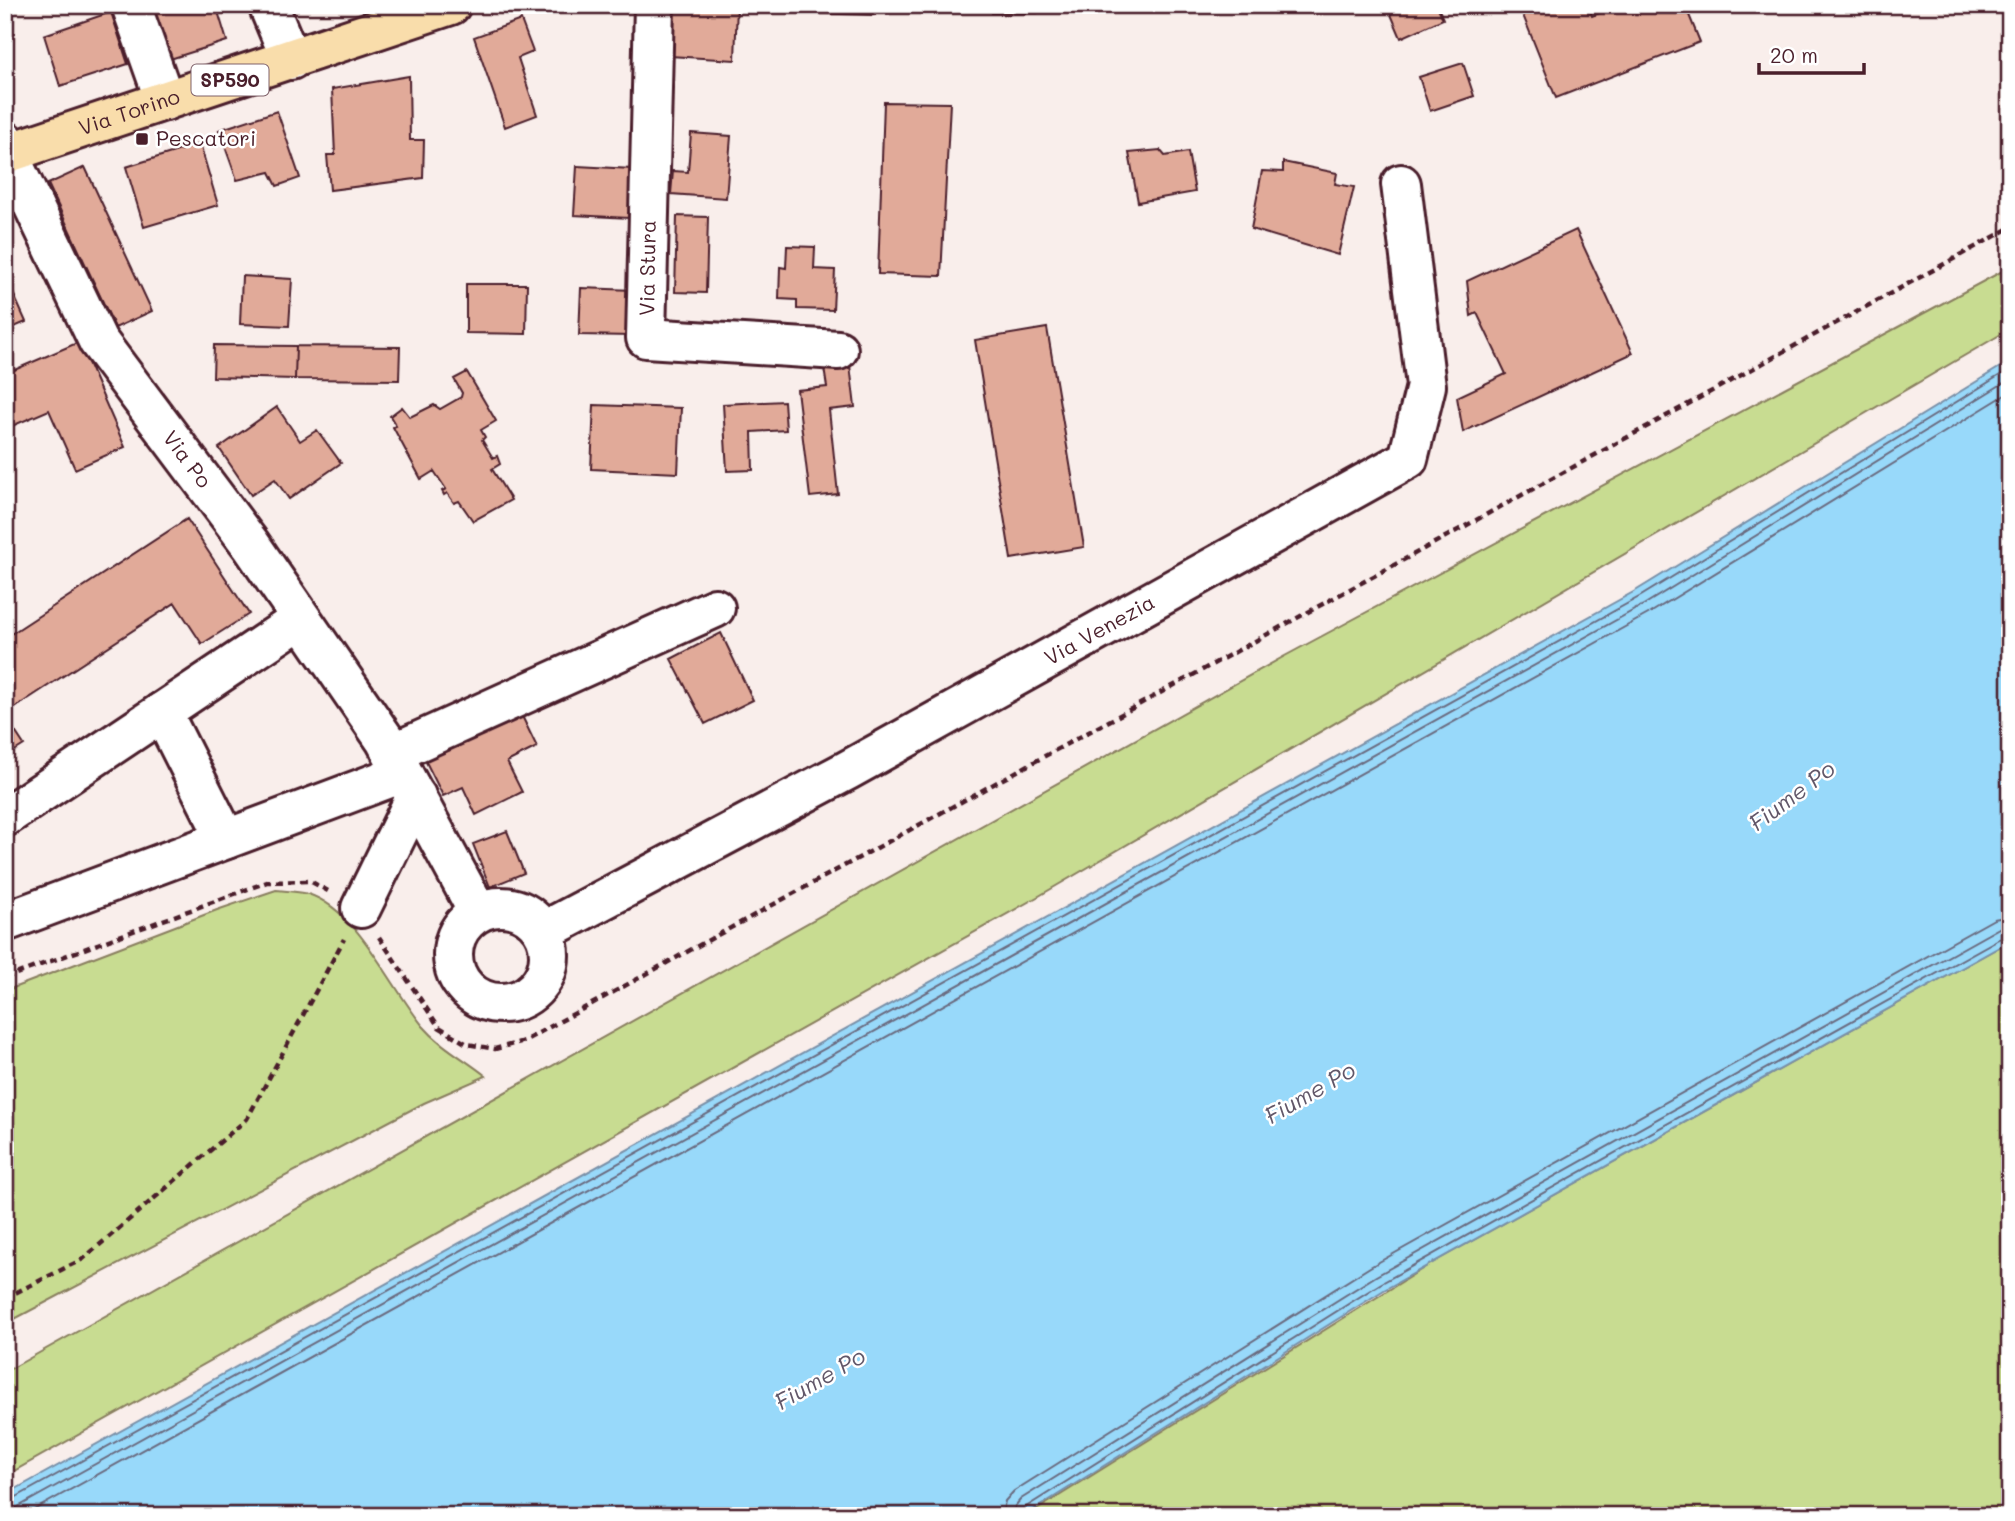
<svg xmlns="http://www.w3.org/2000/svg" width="2015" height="1521" font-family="Mali,sans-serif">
<rect width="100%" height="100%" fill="#f9eeeb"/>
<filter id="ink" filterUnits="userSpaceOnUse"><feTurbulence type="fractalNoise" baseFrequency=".0143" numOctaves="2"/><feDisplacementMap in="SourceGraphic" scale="14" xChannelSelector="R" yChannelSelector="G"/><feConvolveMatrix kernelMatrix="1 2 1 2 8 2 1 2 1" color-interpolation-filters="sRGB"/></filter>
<g filter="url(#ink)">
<path fill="#c8dc91" stroke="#897e5e" stroke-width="2" d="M2010,267V329L1039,896L5,1476V1372L1283,657Z
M276,890C286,891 298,891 308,894C358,910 390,986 423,1026C441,1047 465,1059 486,1076L424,1103L5,1324V991L217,910Z
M2010,941V1516H1027L1427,1266Z"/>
<path fill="#98d9fa" stroke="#798fa7" stroke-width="2" d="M2010,361V941L1384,1290L1024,1516H5V1495L1637,590Z"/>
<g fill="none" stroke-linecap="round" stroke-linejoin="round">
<path stroke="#69697e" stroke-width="2" d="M5,1501L11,1500L1641,596L2010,369
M5,1510L16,1508L1645,604L2010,379
M23,1516L1650,613L2010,392
M1002,1516L1005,1501L1014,1491L1370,1267L1994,919L2010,916
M1013,1516L1015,1506L1021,1499L1376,1276L1999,928L2010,926
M1022,1516L1026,1507L1380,1284L2004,936L2010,935"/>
</g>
<path fill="#e1aa99" stroke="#4a1f2b" stroke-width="2" d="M149,5H216L227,41L167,60Z
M654,5H737L735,60L653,55Z
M805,5H875V15L805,13Z
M992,5H1037V13H992Z
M1387,5H1437L1443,19L1401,38Z
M1519,5H1588L1592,16L1620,5H1685L1700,42L1556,98Z
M111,12L128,64L60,86L44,35Z
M521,20L533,52L518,58L537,115L505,127L474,37Z
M1463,63L1474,96L1430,111L1419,77Z
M409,76L410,140H424L423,178L330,190L327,155H335L332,89Z
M884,102L950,103L941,276L878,274Z
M277,111L300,178L277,186L270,172L237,180L219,130Z
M691,133L731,136L726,198L671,194L673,171L688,172Z
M200,144L218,205L144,227L126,167Z
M1160,150L1165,156L1188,152L1195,192L1138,202L1129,153Z
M1283,162L1337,173L1335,184L1354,187L1338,255L1251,229L1262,171L1283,172Z
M577,166L632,169L629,218L574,215Z
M85,167L152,311L115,328L48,184Z
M677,216L708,217L706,293L675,292Z
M1576,230L1633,353L1463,432L1457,397L1506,374L1477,313L1471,316L1467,281Z
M787,246L815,247L814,269L835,270L833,310L797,309V300L779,299L780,267L786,268Z
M5,275L26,322L5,331Z
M242,276L292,279L289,326L240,324Z
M466,284H527L526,334L466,333Z
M581,288L634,290L632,336L579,335Z
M1047,328L1084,547L1011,559L975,340Z
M79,342L125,447L75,469L49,410L5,429V374Z
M214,345L296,346L295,379L213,377Z
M296,346L400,347L399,380L295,379Z
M850,365L855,407L829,410L838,494L810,497L797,390L827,387L824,368Z
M467,372L496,421L481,430L485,437L482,440L493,458L497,456L500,464L492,469L511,500L473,521L459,501L454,503L447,493L444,495L442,491L446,489L434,471L421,479L393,427L396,426L390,416L402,407L410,417L434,405L440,409L461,397L462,393L454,379Z
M784,401L786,430L752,432L753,470L727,471L723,404Z
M594,405L681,408L678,473L591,469Z
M277,407L300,441L317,430L341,463L289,499L275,479L251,495L219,448Z
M187,519L249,614L202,644L175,603L5,714V638Z
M721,633L753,700L705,724L671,659Z
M521,714L537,747L507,762L522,792L476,815L463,787L443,796L425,760Z
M5,716L24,745L5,757Z
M507,831L524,873L490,887L473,844Z"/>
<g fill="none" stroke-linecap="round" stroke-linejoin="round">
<defs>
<g id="minor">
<path d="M131,5L165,101"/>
<path d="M268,5L291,60"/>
<path d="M654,5L646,338L838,350"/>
<path id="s1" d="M5,141L8,153L98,341L251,545L385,740L478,912"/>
<path d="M162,712L226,839"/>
<path d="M393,753L715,608"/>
<path d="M5,817L301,619"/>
<circle cx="501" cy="955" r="48"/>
<path d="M361,908L416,796"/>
<path d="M5,922L403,773"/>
<path id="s2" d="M544,931L848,770L1408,459L1426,386L1401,184"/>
</g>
<g id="major">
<path id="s3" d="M5,154L451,5"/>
</g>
</defs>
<use href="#minor" stroke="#4a1f2b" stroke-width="44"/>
<use href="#major" stroke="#4a1f2b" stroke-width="44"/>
<path stroke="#4a1f2b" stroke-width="4.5" stroke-dasharray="7 5" stroke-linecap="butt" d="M379,937L439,1027L467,1044L495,1049L524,1041L2010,228
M5,978L267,882L310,881L328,891
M5,1298L83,1259L247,1119L344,939"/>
<use href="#minor" stroke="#fff" stroke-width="38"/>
<use href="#major" stroke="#f9ddab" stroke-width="38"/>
</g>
</g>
<rect fill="#4a1f2b" stroke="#fff" stroke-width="2.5" x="135" y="132" width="14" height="14" rx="3.5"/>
<g text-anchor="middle" stroke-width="5" stroke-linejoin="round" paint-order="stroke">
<rect fill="#fff" stroke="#80626b" stroke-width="2" x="191.5" y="64.5" width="77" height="31" rx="5"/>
<g font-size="19" font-weight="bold" fill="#4a1f2b">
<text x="230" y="87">SP590</text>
</g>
<g font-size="21" fill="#4a1f2b" stroke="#fff">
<text dy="7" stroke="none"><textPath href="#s3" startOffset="131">Via Torino</textPath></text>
<text transform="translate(648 268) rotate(-89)" y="7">Via Stura</text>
<text dy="7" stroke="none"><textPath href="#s1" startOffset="369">Via Po</textPath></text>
<text dy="7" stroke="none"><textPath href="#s2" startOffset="632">Via Venezia</textPath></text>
</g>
<g font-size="21" fill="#4a1f2b" stroke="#fff" text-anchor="start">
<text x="156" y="146">Pescatori</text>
</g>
<g font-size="23" font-style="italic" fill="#615769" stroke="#fff">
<text transform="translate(1792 796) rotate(-37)" y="8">Fiume Po</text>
<text transform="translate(1310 1093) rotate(-30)" y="8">Fiume Po</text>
<text transform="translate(820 1379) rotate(-30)" y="8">Fiume Po</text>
</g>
</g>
<rect width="2015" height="1521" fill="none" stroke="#fff" stroke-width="28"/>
<rect x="14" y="14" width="1987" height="1493" fill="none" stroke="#4a1f2b" stroke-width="2.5" filter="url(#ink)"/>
<path d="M1759 63v10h105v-10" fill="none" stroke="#4a1f2b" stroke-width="3.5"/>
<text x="1770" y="63" font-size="21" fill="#4a1f2b" stroke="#ffffff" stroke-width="5" paint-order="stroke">20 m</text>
</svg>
